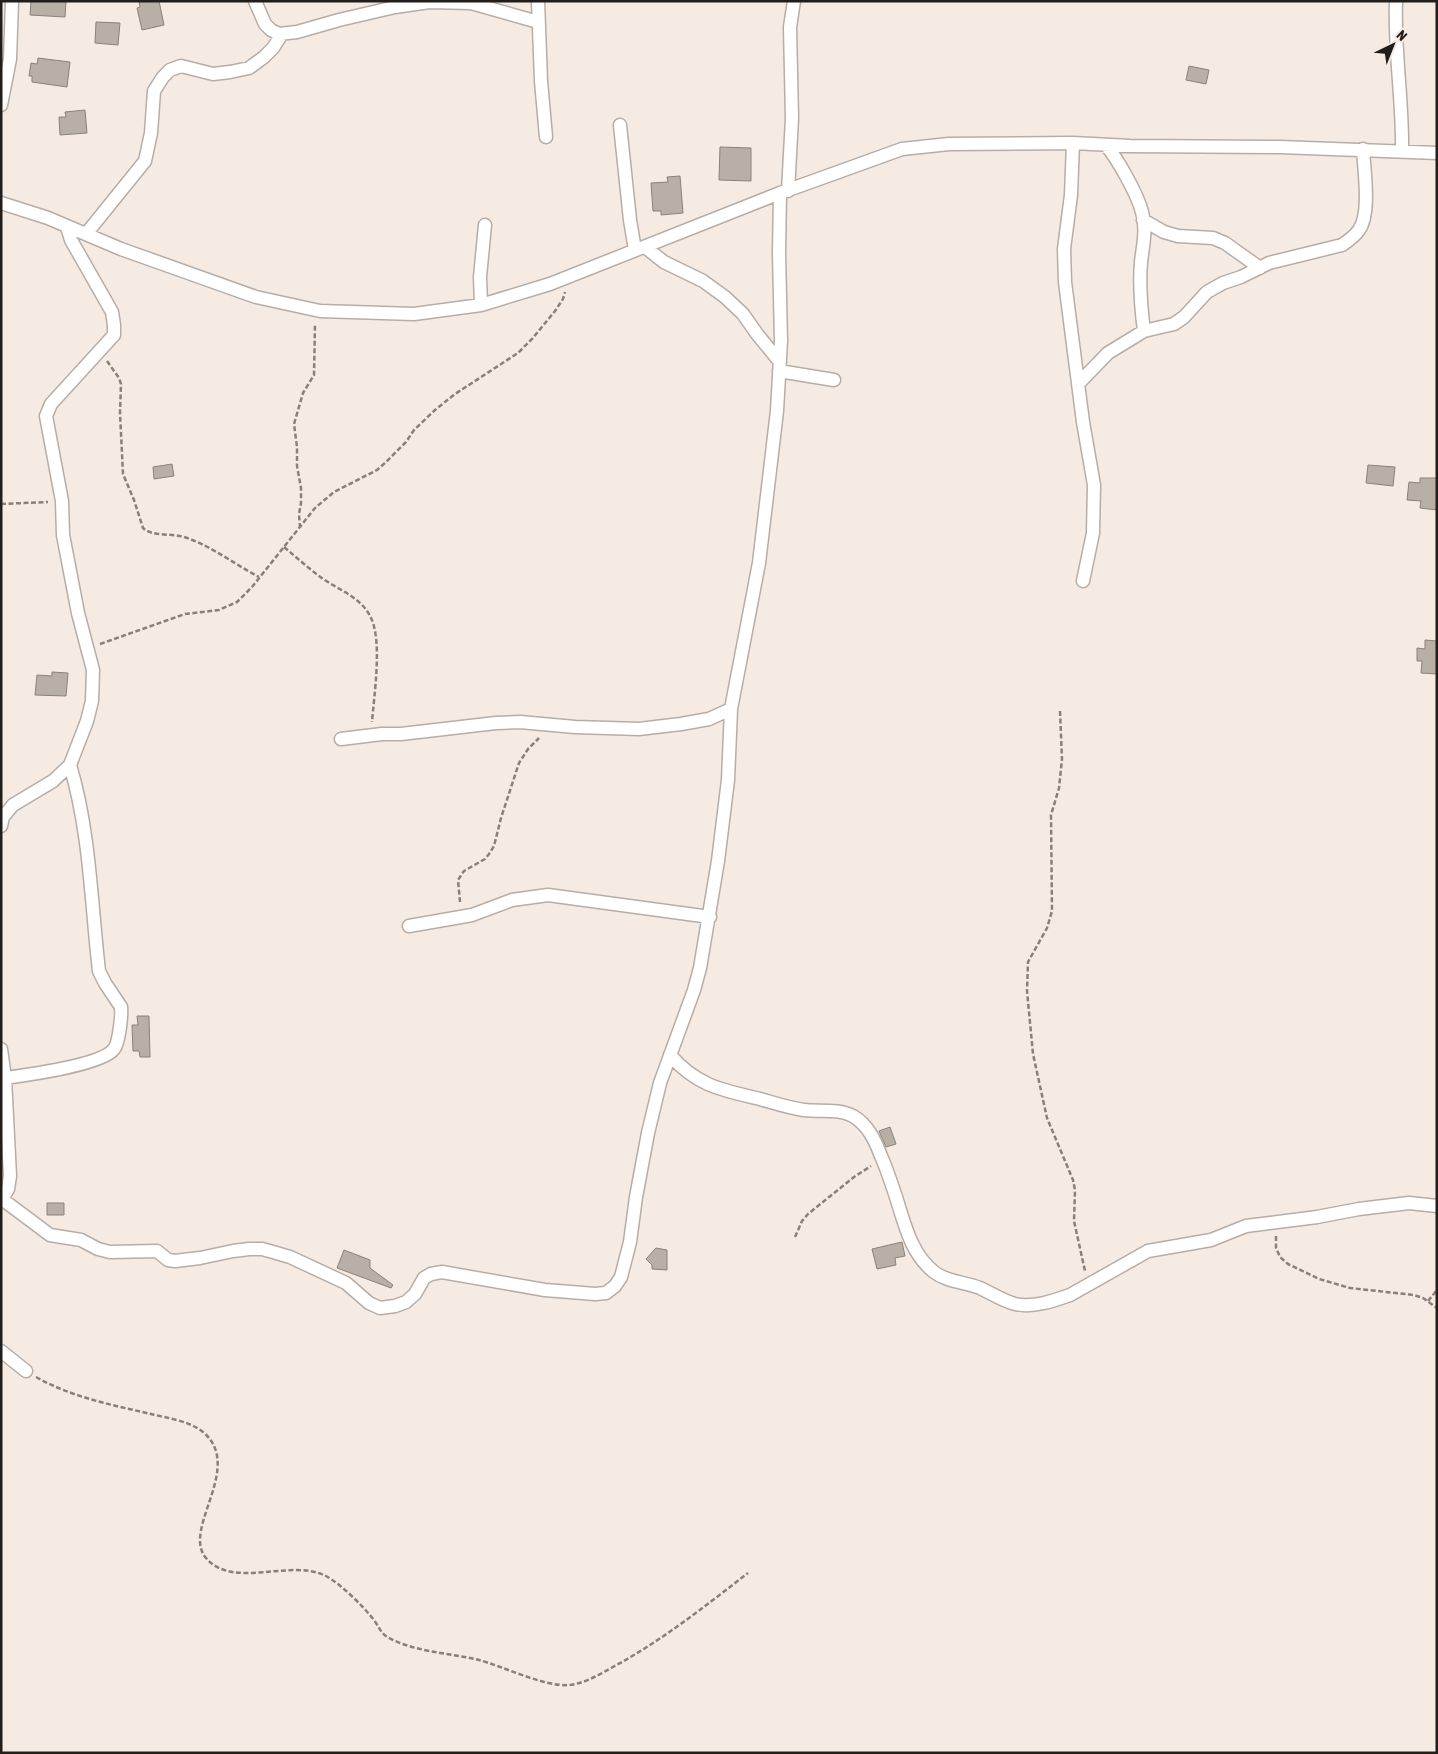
<svg xmlns="http://www.w3.org/2000/svg" width="1438" height="1754" font-family="'Asap Condensed',sans-serif">
<rect width="100%" height="100%" fill="#f5ebe3"/>
<path fill="#b8afa7" stroke="#8a827a" d="M31,1H66L65,17L30,15Z
M139,1H159L164,25L142,30L137,8L140,7Z
M96,22L120,23L118,45L95,43Z
M38,58L70,62L67,87L32,82V76H29L31,63L37,64Z
M1189,66L1209,70L1206,84L1186,80Z
M85,110L87,133L60,135L59,117H66L65,112Z
M720,147L751,148V181L719,180Z
M680,176L683,213L661,215V211H653L651,183L668,182L667,177Z
M172,464L174,476L154,479L153,467Z
M1368,465L1395,467L1393,486L1366,483Z
M1420,478H1437V510L1420,508L1421,501L1407,500L1409,482L1420,483Z
M1425,640L1437,641V674L1421,673L1422,661H1417V648L1425,649Z
M52,672L68,673L66,696L35,695L37,675L52,676Z
M137,1016H149L150,1057H140L139,1051H133L132,1025H138Z
M890,1127L896,1144L886,1147L879,1131Z
M47,1203H64V1215H47Z
M902,1242L905,1256L895,1258L896,1265L877,1269L872,1249Z
M656,1248L667,1250V1270L652,1269V1265L646,1259Z
M344,1250L370,1260V1268L393,1285L391,1288L337,1268Z"/>
<g fill="none" stroke-linecap="round" stroke-linejoin="round">
<defs>
<path id="minor" d="M255,1L265,24L271,30L279,34L297,32L339,20L395,7L429,2L471,3L538,22
M538,1L541,81L546,137
M1396,1C1394,52 1403,101 1402,151
M1,105L10,59L12,1
M620,125L630,220L635,250
M1073,143L1071,195L1064,249L1065,282L1083,422L1094,485L1093,533L1083,581
M1106,145C1118,160 1137,193 1142,212C1147,229 1143,245 1141,262C1139,285 1141,308 1144,331
M788,191L792,118L790,27L794,1
M1,203L48,218L121,249L256,297L320,311L414,314L481,305L550,284L780,193L902,149L949,144L1073,143L1130,146L1280,147L1437,153
M1143,220L1164,232L1178,236L1213,238L1225,243L1260,268
M86,234L145,161L151,133L154,91L163,77L170,70L181,66L213,74L230,72L249,68L264,57L273,48L282,34
M645,247L664,262L703,281L725,297L743,314L757,334L780,362
M481,305L480,277L485,225
M779,371L834,380
M1078,384L1108,353L1144,331L1174,324L1184,317L1207,292L1223,283L1241,277L1269,263L1342,245C1348,241 1355,236 1359,230C1371,213 1364,170 1363,149
M341,739L382,734H401L496,723L520,722L575,727L639,729L681,724L709,719L731,709
M1,826L3,817L13,805L53,781L70,765L87,721L92,701L93,670L78,613L63,535L62,501L46,416L51,404L114,335V325L112,312L71,240L67,227
M409,926L472,915L512,900L548,895L710,917
M1,1049L5,1078L10,1176L8,1189L1,1201
M670,1055C697,1086 722,1090 760,1099C774,1103 789,1108 804,1110C820,1112 838,1108 853,1116C868,1125 875,1140 881,1156C886,1167 890,1179 894,1191C904,1220 909,1252 934,1272C947,1282 965,1282 980,1288C991,1293 1003,1301 1015,1304C1033,1308 1053,1301 1070,1295L1148,1251L1211,1240L1246,1226L1317,1217L1359,1209L1409,1203L1437,1206
M5,1078C27,1075 102,1065 114,1049C119,1043 122,1015 121,1007L105,983L99,971C91,902 90,832 70,765
M2,1199L50,1235L81,1240L98,1249L110,1252L157,1251L168,1260L175,1261L200,1258L233,1251L249,1249H262L273,1252L290,1257L346,1283L369,1303L380,1308L395,1306L406,1302L415,1294L424,1278L431,1274L442,1272L545,1290L595,1294L606,1293L615,1286L621,1277L630,1242L636,1197L648,1133L660,1083L694,990L700,968L718,861L728,780L731,709L759,563L777,411L781,341L779,253L780,193
M1,1351L26,1371"/>
</defs>
<use href="#minor" stroke="#b6ada6" stroke-width="15"/>
<path stroke="#87807b" stroke-width="2.5" stroke-dasharray="5 2.5" stroke-linecap="butt" d="M107,361L119,378L121,384L120,413L123,474L134,500L143,528C153,537 171,533 184,537C210,545 234,564 259,577
M1,504L48,502
M300,528L299,514L301,503V488L297,466V447L294,424L303,393L314,375L315,324
M284,547C296,557 307,567 319,576C336,589 360,596 370,616C383,639 374,695 372,722
M100,644L185,614L219,610L237,602L252,587L315,508L334,492L377,470L386,462L406,442L414,430L435,410L455,394L518,353L532,339L555,311L563,299L565,292
M1060,711L1062,759L1059,788L1051,815L1052,911L1047,928L1028,962L1027,991L1033,1054L1047,1118L1073,1180L1075,1190L1074,1221L1085,1271
M460,902L458,880L464,871L485,859L489,854L494,846L501,818L519,763L528,749L539,738
M1276,1236V1248L1280,1257L1288,1264L1319,1279L1350,1288L1414,1295L1423,1298L1437,1308
M795,1237L802,1221L808,1214L854,1177L871,1166
M1428,1301L1437,1290
M36,1377C71,1397 112,1405 151,1414C167,1418 190,1421 203,1432C245,1467 181,1529 206,1558C233,1590 291,1558 326,1576C342,1585 363,1606 374,1620C379,1627 381,1634 389,1638C415,1652 450,1653 479,1660C502,1666 545,1687 568,1685C583,1684 597,1676 611,1668C660,1642 704,1607 748,1573"/>
<use href="#minor" stroke="#fff" stroke-width="12"/>
</g>
<rect width="1438" height="1754" fill="none" stroke="#211d1a" stroke-width="5"/>
<g transform="translate(1393 45) rotate(43)" stroke="#f5ebe3" stroke-width="4" paint-order="stroke">
<path d="M0-4L9 19L0 12L-9 19Z" fill="#211d1a"/>
<text y="-8" font-size="14" font-weight="bold" text-anchor="middle" fill="#211d1a">N</text>
</g>
</svg>
